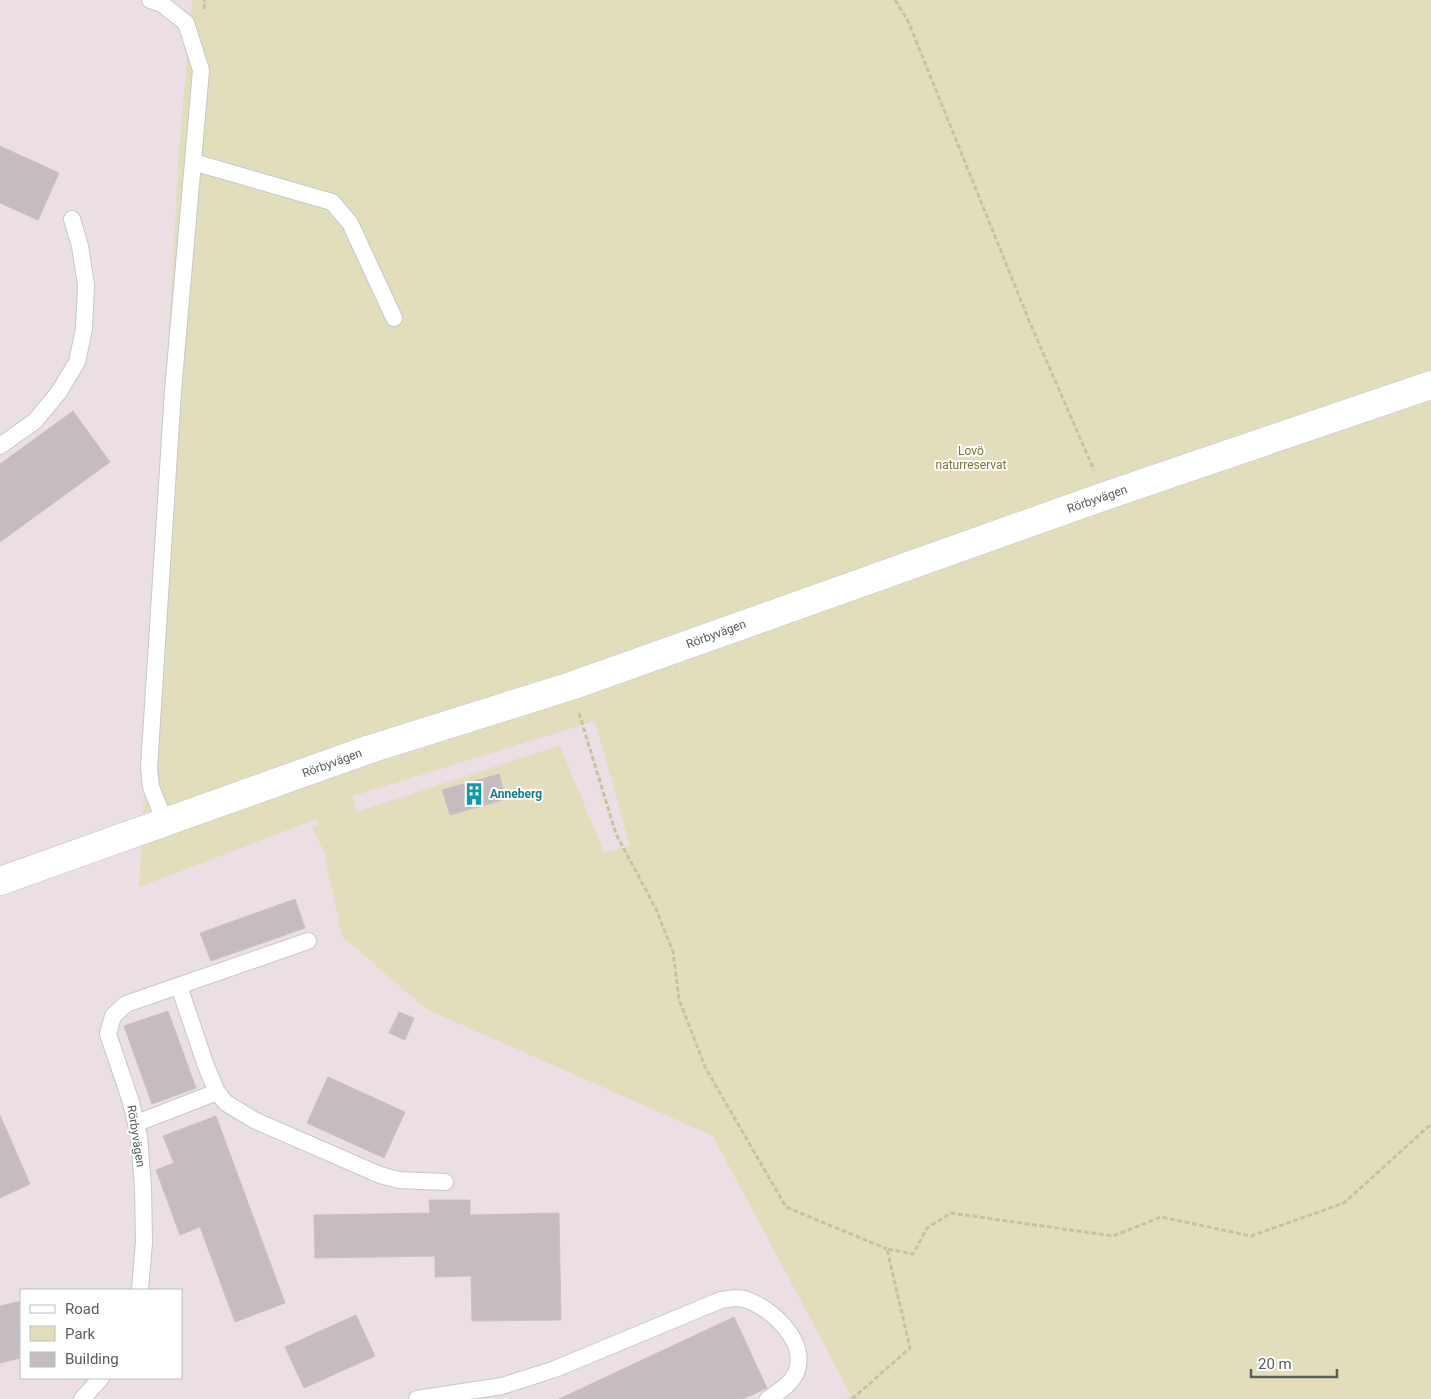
<svg xmlns="http://www.w3.org/2000/svg" width="1431" height="1399" font-family="Roboto,sans-serif">
<rect width="100%" height="100%" fill="#ebdfe3"/>
<path fill="#e2debc" fill-rule="evenodd" d="M192,0H1431V1399H846L851,1395L713,1136L426,1009L342,936L324,852L312,827L318,825L317,819L139,887L179,149ZM595,721L630,846L604,853L560,745L357,812L353,796Z"/>
<path fill="#c5bcbf" stroke="#cfbec5" d="M0,146L59,173L38,220L0,203Z
M73,411L110,462L0,542V464Z
M499,774L506,799L450,815L442,790Z
M295,899L305,928L211,961L200,933Z
M168,1011L196,1088L152,1104L124,1026Z
M399,1012L414,1018L405,1040L389,1033Z
M328,1077L405,1112L384,1158L307,1123Z
M0,1115L30,1184L0,1198Z
M216,1116L285,1303L235,1322L200,1227L180,1235L156,1170L174,1163L163,1136Z
M429,1200H470V1215L559,1213L561,1320L472,1321L471,1276L435,1277V1256L315,1258L314,1215L430,1213Z
M21,1301V1358L0,1363V1306Z
M356,1315L375,1356L304,1388L285,1347Z
M734,1317L767,1388L743,1399H559Z"/>
<g fill="none" stroke-linecap="round" stroke-linejoin="round">
<defs>
<path id="lane" d="M150,0L162,4L186,23L201,70L173,391L149,768L151,787L165,822
M193,162L332,202L350,223L394,318
M0,446L35,421L59,392L77,362L84,329L86,285L80,246L72,219
M179,986L206,1066L217,1092L226,1103L254,1120L380,1175L399,1180L445,1182
M137,1123L217,1092
M140,1290L144,1242L143,1187L139,1137L131,1102L108,1034L113,1016L126,1004L308,941
M82,1399L101,1378
M417,1399L502,1386L555,1369L721,1300C728,1299 738,1297 744,1299C772,1307 809,1343 796,1373C790,1385 778,1392 768,1399"/>
<path id="street" d="M0,881L367,750"/>
<path id="secondary" d="M367,750L571,686L1105,496L1431,385"/>
</defs>
<use href="#lane" stroke="#c3cac7" stroke-width="18"/>
<use href="#street" stroke="#c3cac7" stroke-width="29"/>
<use href="#secondary" stroke="#c3ccc8" stroke-width="29"/>
<path stroke="#c0c899" stroke-width="3" stroke-dasharray="5 2.5" stroke-linecap="butt" d="M895,0L908,21L1030,323L1094,470
M204,9L205,0
M579,713L616,834L656,909L673,952L679,999L705,1067L786,1207L887,1249
M852,1399L910,1348L887,1249L913,1254L927,1228L951,1213L1113,1236L1161,1217L1251,1236L1344,1203L1431,1124"/>
<use href="#lane" stroke="#fff" stroke-width="16"/>
<use href="#street" stroke="#fff" stroke-width="28"/>
<use href="#secondary" stroke="#fff" stroke-width="28"/>
</g>
<defs>
<symbol id="building-bare" viewBox="-9 -9 18 18"><path d="M-4-6H4V6H1V3H-1V6H-4ZM-2.5-4.3h1.7v1.8h-1.7ZM.8-4.3h1.7v1.8H.8ZM-2.5-1h1.7V.8h-1.7ZM.8-1h1.7V.8H.8Z" fill="#0f9aa8" stroke="#fff" stroke-width="2.5" paint-order="stroke"/></symbol>
</defs>
<g fill-rule="evenodd">
<use href="#building-bare" x="458" y="778" width="32" height="32"/>
</g>
<g text-anchor="middle" stroke-width="4" stroke-linejoin="round" paint-order="stroke">
<g font-size="12" fill="#7a7735" stroke="#fff">
<text x="971" y="455">Lovö<tspan x="971" dy="14">naturreservat</tspan></text>
</g>
<g font-size="12" fill="#58605c" stroke="#fff">
<text transform="translate(1097 499) rotate(-19)" y="4">Rörbyvägen</text>
<text transform="translate(716 634) rotate(-20)" y="4">Rörbyvägen</text>
<text transform="translate(332 763) rotate(-20)" y="4">Rörbyvägen</text>
<text transform="translate(136 1136) rotate(81)" y="4">Rörbyvägen</text>
</g>
<g font-size="12" font-weight="bold" fill="#0d838f" stroke="#fff" text-anchor="start">
<text x="490" y="798">Anneberg</text>
</g>
</g>
<rect x="20" y="1289" width="162" height="90" fill="#ffffff" stroke="#bcbfbe"/>
<rect x="30" y="1305" width="25" height="8" fill="#ffffff" stroke="#bcbfbe"/>
<text x="65" y="1314" font-size="15" fill="#58605c">Road</text>
<rect x="30" y="1326" width="25" height="15" fill="#e2debc" stroke="#bcbfbe"/>
<text x="65" y="1339" font-size="15" fill="#58605c">Park</text>
<rect x="30" y="1352" width="25" height="15" fill="#c5bcbf" stroke="#bcbfbe"/>
<text x="65" y="1364" font-size="15" fill="#58605c">Building</text>
<path d="M1251 1369v8h86v-8" fill="none" stroke="#58605c" stroke-width="2.5"/>
<text x="1258" y="1369" font-size="15" fill="#58605c" stroke="#ffffff" stroke-width="4" paint-order="stroke">20 m</text>
</svg>
